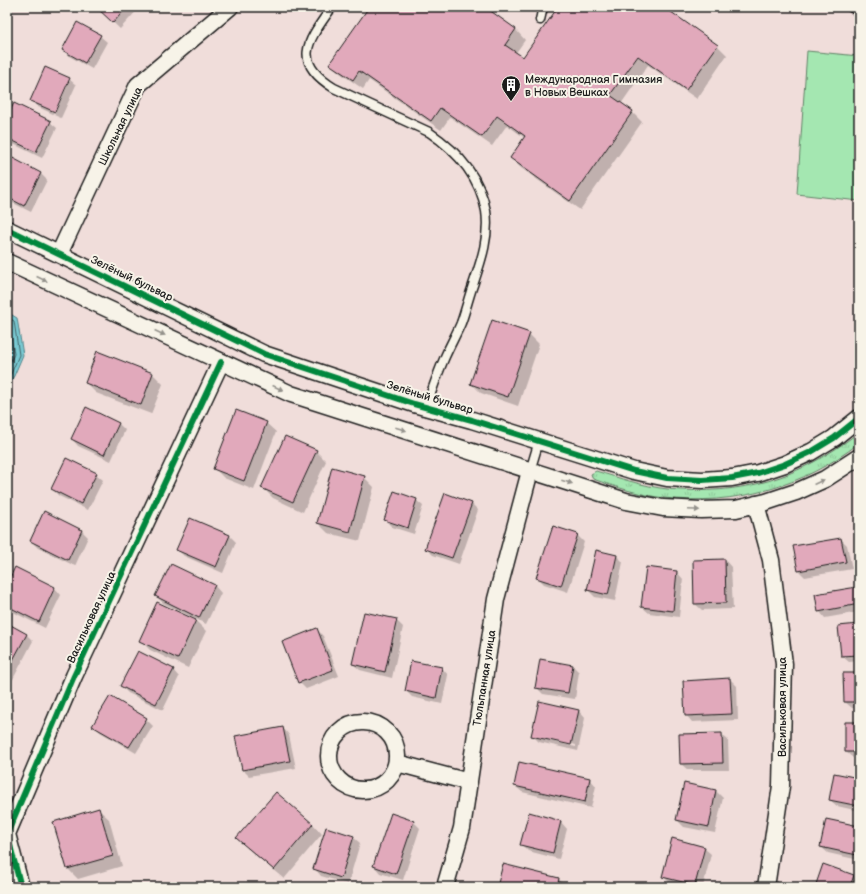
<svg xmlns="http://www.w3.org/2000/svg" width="866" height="894" font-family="'Balsamiq Sans',sans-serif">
<defs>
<pattern id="grass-tufts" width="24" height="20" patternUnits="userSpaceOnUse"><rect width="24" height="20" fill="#a4e7b1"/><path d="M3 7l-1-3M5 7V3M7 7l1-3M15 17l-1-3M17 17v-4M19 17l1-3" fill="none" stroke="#8dc698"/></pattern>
</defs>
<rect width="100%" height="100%" fill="#f0ddda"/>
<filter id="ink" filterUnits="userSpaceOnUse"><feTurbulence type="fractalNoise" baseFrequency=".025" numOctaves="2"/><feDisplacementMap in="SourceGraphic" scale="8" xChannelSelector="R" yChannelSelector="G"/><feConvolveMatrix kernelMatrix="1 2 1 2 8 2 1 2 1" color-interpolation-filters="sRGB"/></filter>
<g filter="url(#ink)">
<path fill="url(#grass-tufts)" stroke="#608266" d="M859,432V443C804,487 734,506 664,498C640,495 616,487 593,479L591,474L596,471C619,478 643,486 667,489C742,496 799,479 859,432Z"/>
<path fill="#a4e7b1" stroke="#608266" d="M807,51L859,56V201L797,194Z"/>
<path fill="#79c9d2" stroke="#548489" d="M7,312L17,318L23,355L14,376L7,386Z"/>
<path fill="#0003" fill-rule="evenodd" d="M97,7H140L120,29Z
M370,7H483L516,30L525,40L515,54L523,59L559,7H662L717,45L727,55L697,99L648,65L621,104L632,112L642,122L580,210L521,168L511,158L525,138L507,125L492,146L450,117L441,130L369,80L363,89L340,73L330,64Z
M100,36L107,42L92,69L69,56L63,50Z
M69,79L76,85L61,118L54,115L70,80H68L53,114L38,107L31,101Z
M7,119L50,122L57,128L42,158L7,141Z
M8,156L41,174L47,180L31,212L7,200Z
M529,334L539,344L518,406L481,393L471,383Z
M98,352L153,374L163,384L151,414L96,393L86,383Z
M266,423L276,432L254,490L224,478L214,468Z
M119,424L125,430L111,461L78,446L72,439Z
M316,451L326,461L303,512L273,498L263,488Z
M96,474L103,480L88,510L59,496L52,489Z
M364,477L374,487L360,541L328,533L318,523Z
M416,500L423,506L414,534L392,527L385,520Z
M471,503L478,510L459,564L433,555L426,548Z
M45,513L82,531L88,537L75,566L38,548L31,541Z
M577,535L584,542L568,592L544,584L537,577Z
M230,536L236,542L223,573L184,556L177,549Z
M841,539L847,545L852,569L805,577L799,571Z
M617,556L623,562L615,601L595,597L588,590Z
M725,560L731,567L733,609L702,610L695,604Z
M172,565L215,586L221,593L206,624L163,603L156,596Z
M16,569L55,588L61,595L45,628L7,609V586Z
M647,569L677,572L683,579L679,617L649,613L642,607Z
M856,588L859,591V612L825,618L819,611Z
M195,620L206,631L188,668L150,650L140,640Z
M396,620L403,627L392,678L360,670L353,664Z
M7,624L26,634L33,641L12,681L7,678Z
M859,625V661L849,662L842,656Z
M317,630L323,636L339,676L306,689L299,682Z
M573,666L579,672L575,699L543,694L536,687Z
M442,668L448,675L442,704L412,697L406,691Z
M173,670L179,677L163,710L128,693L121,686Z
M859,674V708H852L845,702Z
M730,679L737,686L738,720L692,722L686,715Z
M579,711L585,718L578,751L539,742L532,735ZM538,736L576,745V747L538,738Z
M146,719L153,726L136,753L100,732L94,725Z
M859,723V758H853L846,752Z
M283,728L289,735L296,768L249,776L243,770Z
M721,734L728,740L729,770H688L681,764Z
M520,763L590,779L596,786L591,808L522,792L515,786Z
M859,779V811L837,806L830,800Z
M684,784L716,791L723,798L715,833L684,827L677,820Z
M99,810L109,819L122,866L78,879L68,869L54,823Z
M392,814L414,822L420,828L403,880L380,873L374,866Z
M529,814L561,822L567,829L559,859L528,851L521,844Z
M313,824L322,834L284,879L247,848Z
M859,827V860L828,853L821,847Z
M353,837L360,843L348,884L321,876L315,869Z
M704,848L711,854L703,887H686L670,883L663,876Z
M853,876L859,881L858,887H816Z
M559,879L565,886V887H498Z"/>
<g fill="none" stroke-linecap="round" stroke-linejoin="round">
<path stroke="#416165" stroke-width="1" d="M7,317L14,321L19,355L11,374L7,379
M7,323L9,325L14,354L7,370"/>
</g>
<path fill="#e1a9bb" stroke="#1c1c1c" d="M96,7H127L113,23Z
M369,7H485L516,29L505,45L523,57L558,7H664L718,45L686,90L638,56L610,95L633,111L570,201L510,158L525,136L497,116L482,137L440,108L431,121L359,71L353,80L329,64Z
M77,22L101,35L85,63L62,50Z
M45,67L70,78L55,112L30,101Z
M14,103L51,121L36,152L7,138V117Z
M7,155L41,173L24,206L7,197Z
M492,320L530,333L508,397L470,384Z
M97,351L153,373L141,405L85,383Z
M86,407L119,423L104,455L71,439Z
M236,410L267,422L244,481L213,469Z
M285,436L317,450L293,502L261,488Z
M66,458L97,473L81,504L51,489Z
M332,467L365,476L350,532L317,523Z
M394,491L417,499L408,528L384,520Z
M445,493L472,503L452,558L425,549Z
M44,511L82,530L68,560L30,541Z
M190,518L230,535L216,567L176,550Z
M553,526L578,534L561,586L536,578Z
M841,538L846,562L798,571L793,546Z
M596,550L617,555L608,595L587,590Z
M725,559L726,603L694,604L693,560Z
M171,564L215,585L199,618L155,596Z
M15,567L55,587L39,622L7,606V584Z
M646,567L677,571L673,611L641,607Z
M857,587L859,604L818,612L815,594Z
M157,602L196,620L178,659L139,641Z
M364,612L397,619L385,672L352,664Z
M7,623L27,634L7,671Z
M859,624V655L841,656L838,626Z
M317,628L333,670L298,683L282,642Z
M138,651L174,669L156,704L120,686Z
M540,659L573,665L568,693L535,688Z
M411,661L442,667L436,698L405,691Z
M843,673H859V702H844Z
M730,678L732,714L685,716L683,681Z
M110,696L147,718L129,747L92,726Z
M539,701L579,710L571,745L531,736Z
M845,722H859V752H845Z
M283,727L290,761L242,770L235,736Z
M722,733L723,763L680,764L679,734Z
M519,762L590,778L585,802L514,786Z
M834,773L859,778V806L829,800Z
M684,783L716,790L709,827L676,820Z
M276,792L313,824L274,870L236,838Z
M99,808L113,856L67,869L53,822Z
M529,812L561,821L553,853L520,845Z
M391,813L414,821L396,874L373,866Z
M826,819L859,826V844L857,855L820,847Z
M326,827L354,836L341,878L313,869Z
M672,838L705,847L695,885L662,877Z
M503,864L559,878L557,887H497Z
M823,864L854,875L850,887H815Z"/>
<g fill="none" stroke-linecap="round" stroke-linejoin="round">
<defs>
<path id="service" d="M332,7C309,40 290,61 334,88L429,132C457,151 480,177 486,211C490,238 480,264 472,288C468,300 465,312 461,323C456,335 449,347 444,359C437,375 432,391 426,407
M851,7L859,12
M540,20L543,7
M530,471L539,441"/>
<path id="minor" d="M7,229L264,354L414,404L472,420L634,471L667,478L702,480L732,478L758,473L785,464L811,452L834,438L859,418
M59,254L138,85L230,7
M7,262L291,394L626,501L663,508L701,510L736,509L766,502L796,492L825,479L859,457
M756,504L771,560L784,664L781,786L766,887
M329 756a34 34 0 1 1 68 0a34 34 0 1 1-68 0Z
M397,763L469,782
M21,887L7,834L74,676L221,362
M445,887L462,828L496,599L530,471"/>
</defs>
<use href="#service" stroke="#1c1c1c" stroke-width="11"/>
<use href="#minor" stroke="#1c1c1c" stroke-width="19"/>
<use href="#service" stroke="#f7f3e8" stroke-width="8"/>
<use href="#minor" stroke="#f7f3e8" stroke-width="16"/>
<defs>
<path id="cycleway" d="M7,229L264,354L414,404L472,420L634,471L667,478L702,480L732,478L758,473L785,464L811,452L834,438L859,418
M21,887L7,834L74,676L221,362"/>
</defs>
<use href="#cycleway" stroke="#f7f3e8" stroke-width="8"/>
<use href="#cycleway" stroke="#00873e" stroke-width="6"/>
</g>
<defs><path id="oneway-solid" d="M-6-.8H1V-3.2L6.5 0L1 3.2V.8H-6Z"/></defs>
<g fill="#94928c">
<use href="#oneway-solid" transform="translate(42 279) rotate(25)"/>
<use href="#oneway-solid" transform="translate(160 333) rotate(25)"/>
<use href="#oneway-solid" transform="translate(278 388) rotate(25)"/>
<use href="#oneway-solid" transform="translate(401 429) rotate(18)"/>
<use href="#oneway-solid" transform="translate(567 482) rotate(18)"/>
<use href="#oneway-solid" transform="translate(819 482) rotate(-25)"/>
<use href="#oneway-solid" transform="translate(694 510) rotate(2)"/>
</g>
</g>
<defs>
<symbol id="building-pin" viewBox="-11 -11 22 30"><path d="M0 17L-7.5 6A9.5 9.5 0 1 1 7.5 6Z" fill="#1c1c1c" stroke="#f7f3e8"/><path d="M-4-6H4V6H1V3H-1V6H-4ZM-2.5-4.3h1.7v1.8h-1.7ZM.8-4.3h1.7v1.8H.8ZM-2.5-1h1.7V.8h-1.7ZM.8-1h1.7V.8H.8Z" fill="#fff"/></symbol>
</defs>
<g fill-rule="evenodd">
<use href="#building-pin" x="500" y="74" width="22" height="30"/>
</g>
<g text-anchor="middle" stroke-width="4" stroke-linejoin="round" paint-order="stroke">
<g font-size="11" fill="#1c1c1c" stroke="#f7f3e8" text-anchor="start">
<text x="525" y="83">Международная Гимназия<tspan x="525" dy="13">в Новых Вешках</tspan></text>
</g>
<g font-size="11" fill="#1c1c1c" stroke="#f7f3e8">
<text transform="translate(120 126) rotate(-64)" y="4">Школьная улица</text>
<text transform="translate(132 278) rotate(26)" y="4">Зелёный бульвар</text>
<text transform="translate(430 397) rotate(17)" y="4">Зелёный бульвар</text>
<text transform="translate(91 617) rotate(-65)" y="4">Васильковая улица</text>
<text transform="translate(484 678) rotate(-81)" y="4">Тюльпанная улица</text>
<text transform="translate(782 707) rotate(-90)" y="4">Васильковая улица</text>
</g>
</g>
<rect width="866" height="894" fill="none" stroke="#f7f3e8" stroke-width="24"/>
<rect x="12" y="12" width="842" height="870" fill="none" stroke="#1c1c1c" stroke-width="1.5" filter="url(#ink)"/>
</svg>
